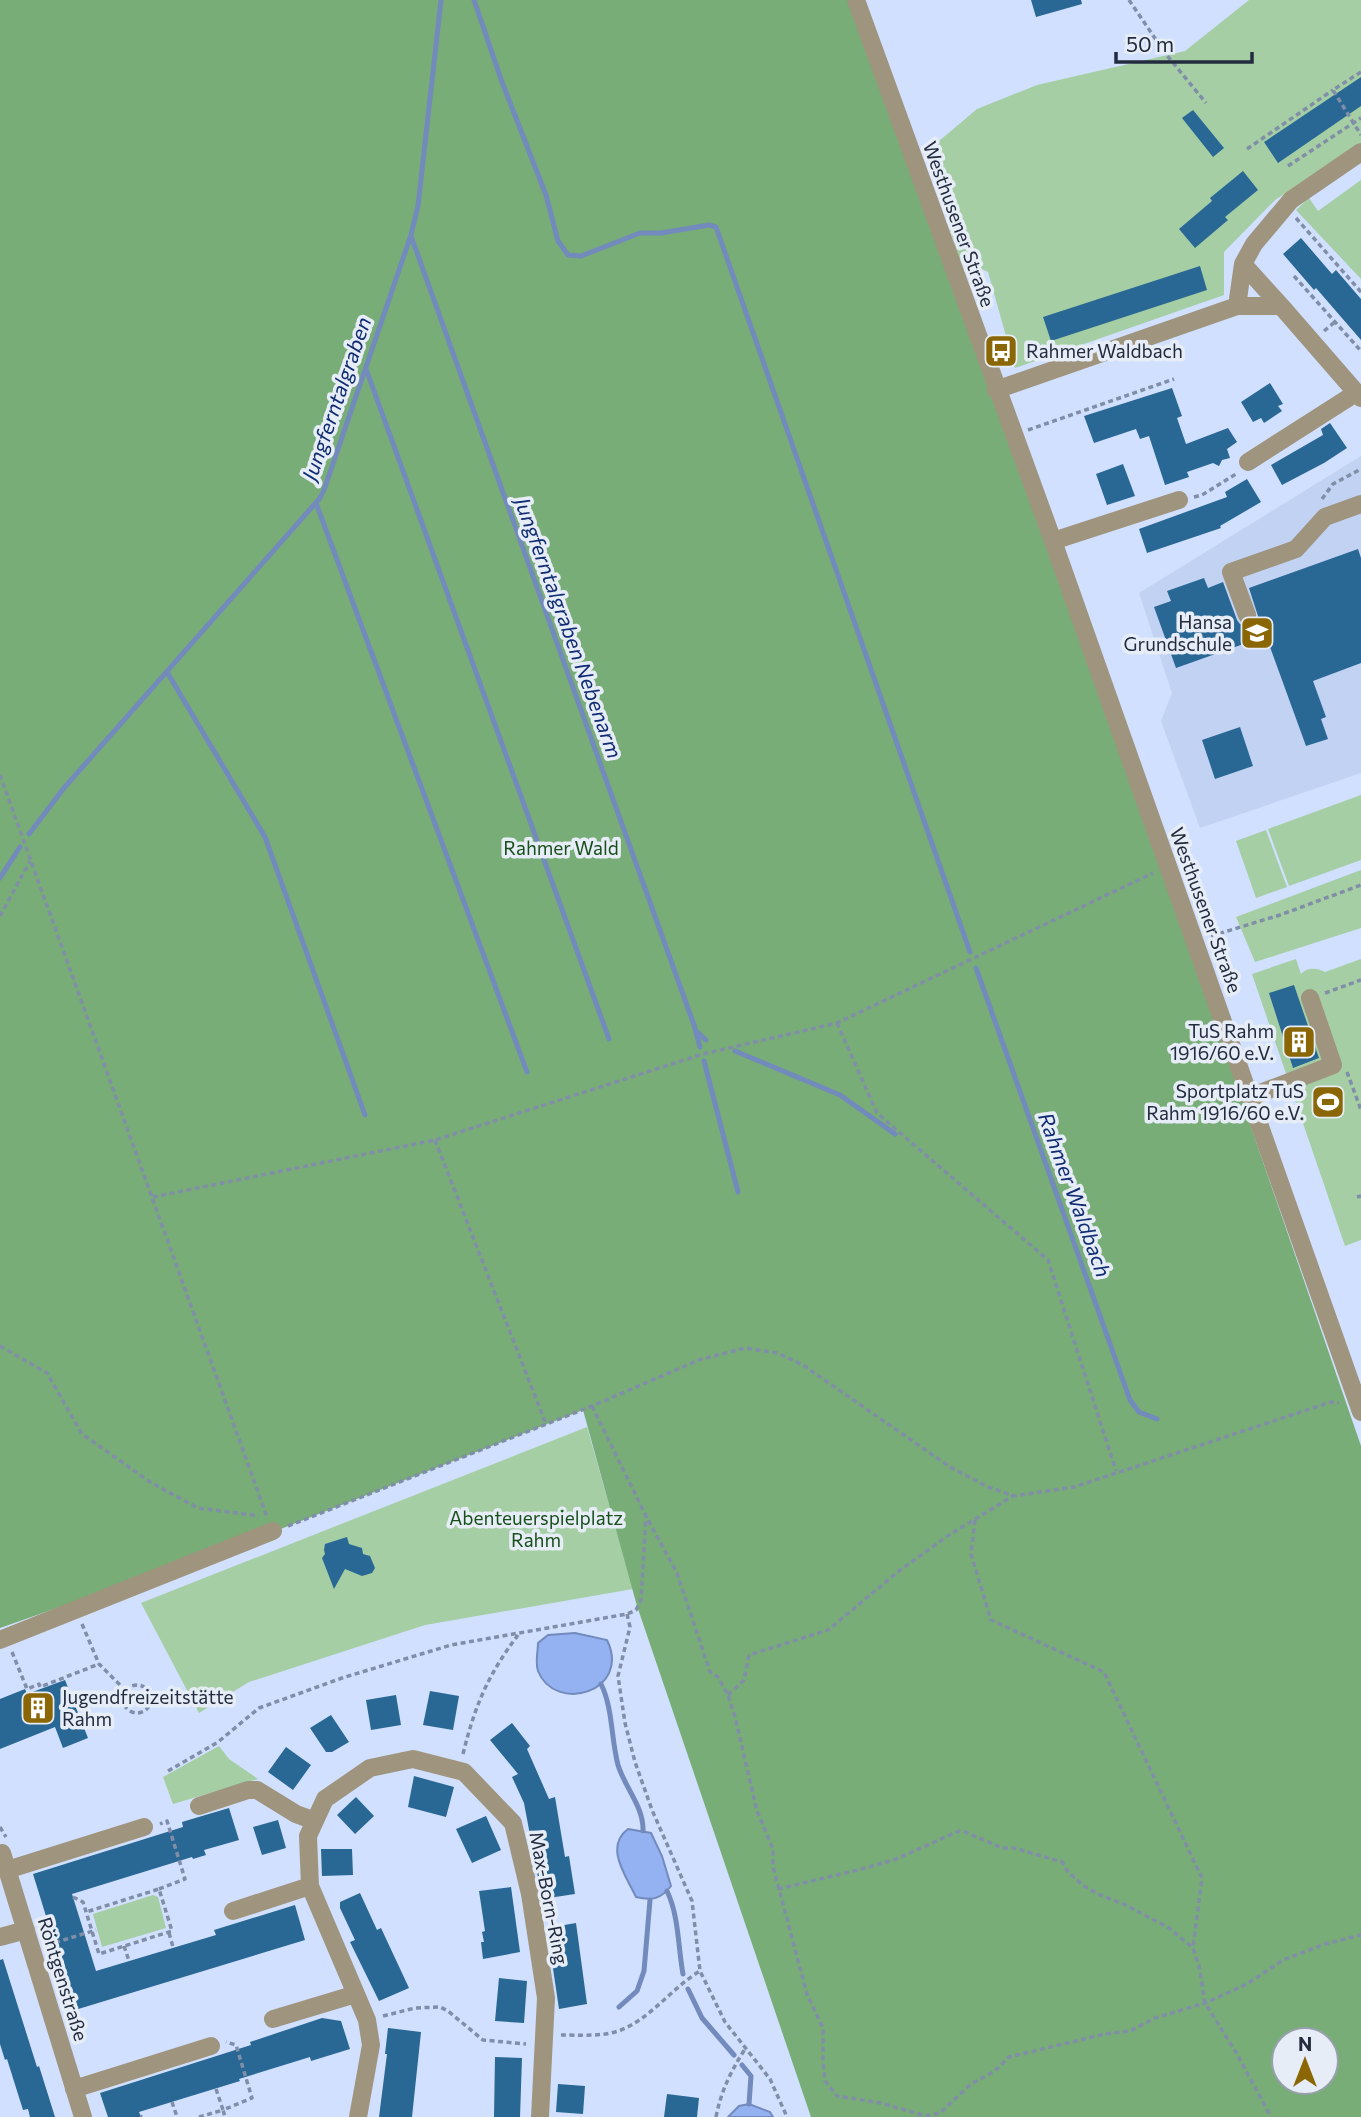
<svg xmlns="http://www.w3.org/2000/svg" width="1361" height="2117" font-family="Commissioner,sans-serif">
<rect width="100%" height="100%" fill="#d0e0fe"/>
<path fill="#c1d2f3" d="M1361,456V773L1200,828L1161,721L1172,693L1139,593Z"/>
<path fill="#a5cea4" d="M1249,0H1361V144L1275,200L1224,252V295L1015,368L988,272L959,259L926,152L977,109L1037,85L1185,51Z
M1361,180V279L1296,210L1309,198L1318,211Z
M1361,795V860L1289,886L1268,829Z
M1266,830L1287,887L1256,898L1236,841Z
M1361,870V928L1255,962L1236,917Z
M1296,959L1301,974C1308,967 1316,968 1325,972L1361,959V1240L1345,1246L1252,974Z
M587,1427L633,1589L425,1625L249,1682L199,1713L141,1603Z
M219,1746L229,1759L258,1779L173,1804L163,1777Z
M153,1895L158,1897L166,1928L102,1947L93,1914Z"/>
<path fill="#78ad77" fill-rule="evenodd" d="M0,0H850L1162,869L1361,1446V2117H811L637,1606L583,1410L273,1532L0,1628ZM1284,2040H1326V2082H1284Z"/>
<path fill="#94b2f1" stroke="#728abc" stroke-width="2" d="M575,1633L607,1640C632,1692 555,1714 538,1671C535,1663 538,1651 538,1643L548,1635Z
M628,1829L651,1833L662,1856L671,1886C661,1899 652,1901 636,1897C626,1876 604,1847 628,1829Z
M749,2104L770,2112L773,2117H728L739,2106Z"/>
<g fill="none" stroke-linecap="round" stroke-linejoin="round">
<path stroke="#728abc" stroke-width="5" d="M474,0L502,82L546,195L558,241L568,255L581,256L640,233H661L709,225L716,227L970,952
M411,236L694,1025L700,1047
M366,369L609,1039
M316,503L527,1072
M167,672L265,837L365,1115
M29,834L64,788L320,498L324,490L411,235L418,206L441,0
M0,878L20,847
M976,968L1130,1400L1139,1412L1157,1419
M696,1031L706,1040
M735,1051L840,1095L895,1134
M704,1061L738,1192
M601,1684C613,1708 611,1739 618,1765C625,1788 644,1807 643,1831
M667,1891C679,1916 678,1947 683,1974
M688,1989L702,2018L734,2055
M619,2007L637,1991L644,1971L650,1900
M742,2065L751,2076L749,2104"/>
</g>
<path fill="#296795" d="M1031,0H1081L1082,4L1036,17Z
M1361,77V106L1278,163L1264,142Z
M1193,110L1224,148L1213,157L1182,118Z
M1243,171L1258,190L1225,217L1228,220L1195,248L1179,229L1212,201L1210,198Z
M1301,238L1332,274L1336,270L1361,299V340L1316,288L1314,290L1283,254Z
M1200,266L1207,290L1051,341L1043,317Z
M1270,383L1283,404L1278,406L1282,411L1264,423L1261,418L1253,422L1241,402Z
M1172,388L1182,416L1177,418L1186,444L1228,428L1237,442L1227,449L1230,458L1222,460L1219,466L1213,463L1187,472L1189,477L1165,485L1149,436L1140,439L1136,429L1094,443L1084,416Z
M1330,423L1347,448L1324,463L1282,485L1271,465L1323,435L1321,429Z
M1123,464L1135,496L1107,505L1096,474Z
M1247,479L1261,502L1220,526L1221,528L1147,553L1139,529L1227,497L1225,492Z
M1358,549L1361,558V663L1313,681L1326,717L1321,719L1328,739L1306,746L1266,636L1176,668L1154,607L1171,601L1167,591L1204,578L1208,588L1223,582L1237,620L1240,624L1250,626L1256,622L1258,616L1249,588Z
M1240,727L1253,766L1215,779L1202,740Z
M1294,985L1319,1058L1293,1068L1269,993Z
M347,1537L349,1544L362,1548L363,1554L370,1556L375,1568L372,1573L362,1576L345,1569L334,1589L322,1558L325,1554L324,1550L325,1544Z
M65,1680L88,1738L63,1748L55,1727L0,1749V1699L25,1689L27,1694Z
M430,1691L459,1696L453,1730L423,1725Z
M396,1695L401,1725L371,1730L366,1700Z
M331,1715L349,1742L332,1752H326L310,1728Z
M512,1723L530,1746L527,1749L549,1799L555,1797L565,1857L569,1856L575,1894L542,1899L524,1803L512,1777L518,1774L490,1740Z
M286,1747L311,1765L293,1790L268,1772Z
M414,1776L454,1787L446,1817L408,1807Z
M356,1797L374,1816L355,1834L337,1815Z
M229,1808L239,1840L204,1850L206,1855L193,1859L192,1857L72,1894L96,1971L216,1935L214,1930L295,1905L305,1940L75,2010L33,1874L183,1827L182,1822Z
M486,1816L501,1850L472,1863L456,1829Z
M278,1820L286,1848L262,1855L253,1827Z
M321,1849H352L353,1875L322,1876Z
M511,1887L520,1952L483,1959L481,1942H484L482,1932L485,1931L479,1891Z
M360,1893L377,1930L381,1928L409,1988L379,2001L350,1942L355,1940L340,1908V1902Z
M576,1923L587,2004L559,2009L547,1928Z
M3,1959L37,2067L39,2066L55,2117H30L28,2109L23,2110L7,2059L5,2060L0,2044V1960Z
M499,1978L527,1981L524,2023L495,2021Z
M322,2018L341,2021L350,2049L311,2061L310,2057L239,2079L240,2081L139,2112L141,2117H108L100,2093L251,2045L250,2042Z
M388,2028L421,2032L412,2117H379L387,2054H385Z
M495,2057L522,2058L520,2117H494Z
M558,2084L585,2086L583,2114L556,2112Z
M667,2094L699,2098L697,2117H664Z"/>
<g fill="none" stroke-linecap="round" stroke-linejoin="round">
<path stroke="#818ea7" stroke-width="3.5" stroke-dasharray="5 3.5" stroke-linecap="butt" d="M1129,0L1165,53L1206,103
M1361,72L1333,90L1361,135
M1247,149L1333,90
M1288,166L1361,118
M1296,218L1361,292
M1294,276L1361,351
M1324,331L1336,321
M1028,430L1174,379
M1194,497L1202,495L1236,474
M1322,499L1333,484L1361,469
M0,775L267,1517
M0,916L30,861
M1211,936L1280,915L1361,885
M1325,993L1361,980
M837,1023L877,1113L1048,1260L1116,1471
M1347,1072L1361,1110
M435,1140L546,1424
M153,1197L435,1140L703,1054L837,1023L1153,873
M1357,1197L1361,1196
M0,1346L47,1373L82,1434L150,1482L198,1508L253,1515L258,1518
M592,1406L646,1516L677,1573L710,1672L718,1677L728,1695L735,1717L757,1811L773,1849V1867L807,1994L823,2028V2061L825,2081L837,2096L881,2103L926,2116L940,2113L971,2084L995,2071L1009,2057L1105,2034L1130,2031L1155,2018L1205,2003L1247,1984L1283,1960L1325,1944L1361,1935
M975,1520L971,1554L991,1620L1104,1672L1202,1878L1193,1948
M288,1526L592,1406L699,1360L745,1348L777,1353L803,1365L950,1467L988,1487L1014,1496L1074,1487L1331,1402L1339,1403
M627,1614L630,1627L618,1676L625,1723L635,1762L652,1810L692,1901L700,1971L725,2022L770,2079L787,2117
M82,1624L99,1664L125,1690
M12,1652L27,1689L39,1684L40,1687L99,1664
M123 1699a14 14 0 1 1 28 0a14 14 0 1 1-28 0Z
M728,1695L744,1680L749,1655L828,1630L899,1571L949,1535L1013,1496
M463,1754C475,1705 488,1675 518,1635
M168,1771L218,1742L259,1708L342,1678L451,1645L627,1614L636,1610L641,1600L646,1517
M0,1827L6,1837
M159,1889L185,1879L167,1821L160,1824
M778,1889L866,1868L896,1859L959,1831L965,1832L1002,1848H1014L1062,1862L1068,1872L1084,1886L1100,1895L1126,1905L1169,1928L1193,1948L1199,1966L1205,2003L1237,2054L1271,2117
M73,1897L83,1902L99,1954L172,1931L159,1889L86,1912
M169,1933L173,1947
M47,1945L96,1930
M124,1946L129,1961
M383,2016L415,2008L440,2007L448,2011L483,2040L526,2044
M561,2035C580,2035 603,2037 621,2030C651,2018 672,1988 700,1971
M216,2089L223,2110L252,2098L236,2045L226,2042
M172,2102L177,2117
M140,2116L142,2117
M199,2117L223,2110L225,2117
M716,2117C721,2091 731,2071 745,2049"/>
<path stroke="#9f947e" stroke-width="18" d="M856,0L1053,541L1361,1412
M1243,264L1281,306
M1237,306L1243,264L1254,244L1291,200L1361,152
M996,390L1237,306H1281L1361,398
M1248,462L1356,393
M1053,541L1179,500
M1247,615L1231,572L1296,549L1325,517L1361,504
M1250,1097L1333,1065L1310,998
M0,1640L273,1531
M199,1806L248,1790H257L296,1814L315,1821
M2,1853L83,2117
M7,1870L144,1827
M233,1911L310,1886
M0,1937L26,1930
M273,2019L356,1994
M74,2089L211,2046
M358,2117L371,2045L367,2020L310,1886L308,1836L325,1799L370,1768L413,1759L464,1772L513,1823L530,1894L546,1998L540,2117"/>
</g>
<defs>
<symbol id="bus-square" viewBox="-11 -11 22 22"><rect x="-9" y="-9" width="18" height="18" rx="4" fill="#8a6604" stroke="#e7edf7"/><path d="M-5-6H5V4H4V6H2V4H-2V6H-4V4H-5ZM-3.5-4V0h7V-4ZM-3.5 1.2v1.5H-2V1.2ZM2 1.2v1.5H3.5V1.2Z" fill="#fff"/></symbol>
<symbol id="school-square" viewBox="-11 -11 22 22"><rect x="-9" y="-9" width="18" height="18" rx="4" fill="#8a6604" stroke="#e7edf7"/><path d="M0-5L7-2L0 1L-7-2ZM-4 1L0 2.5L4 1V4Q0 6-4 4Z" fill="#fff"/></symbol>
<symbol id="building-square" viewBox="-11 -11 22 22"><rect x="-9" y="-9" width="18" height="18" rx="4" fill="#8a6604" stroke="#e7edf7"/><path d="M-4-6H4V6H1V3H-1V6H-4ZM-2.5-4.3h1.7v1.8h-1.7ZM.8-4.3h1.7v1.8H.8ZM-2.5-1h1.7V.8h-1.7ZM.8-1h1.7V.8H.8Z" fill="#fff"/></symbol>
<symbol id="stadium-square" viewBox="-11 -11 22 22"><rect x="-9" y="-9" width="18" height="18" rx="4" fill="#8a6604" stroke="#e7edf7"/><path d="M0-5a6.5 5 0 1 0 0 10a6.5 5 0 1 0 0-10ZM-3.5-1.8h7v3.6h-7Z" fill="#fff"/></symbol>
</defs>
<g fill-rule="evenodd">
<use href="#bus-square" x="982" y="332" width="38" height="38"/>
<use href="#school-square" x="1238" y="614" width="38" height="38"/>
<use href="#building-square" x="1280" y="1023" width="38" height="38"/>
<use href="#stadium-square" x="1309" y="1083" width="38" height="38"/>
<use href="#building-square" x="19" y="1689" width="38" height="38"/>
</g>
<g text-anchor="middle" stroke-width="7" stroke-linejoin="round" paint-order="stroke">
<g font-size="19" fill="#232c3f" stroke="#e7edf7">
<text transform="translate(959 224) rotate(70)" y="7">Westhusener Straße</text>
<text transform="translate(1206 910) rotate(70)" y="7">Westhusener Straße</text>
<text transform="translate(549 1898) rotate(79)" y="7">Max-Born-Ring</text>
<text transform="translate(63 1979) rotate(73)" y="7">Röntgenstraße</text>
</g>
<g font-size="19" fill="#232c3f" stroke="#e7edf7" text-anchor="end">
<text x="1026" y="358" text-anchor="start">Rahmer Waldbach</text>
<text x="1232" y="629">Hansa<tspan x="1232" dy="22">Grundschule</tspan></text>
<text x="1274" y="1038">TuS Rahm<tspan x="1274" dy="22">1916/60 e.V.</tspan></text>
<text x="1304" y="1098">Sportplatz TuS<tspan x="1304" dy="22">Rahm 1916/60 e.V.</tspan></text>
<text x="62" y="1704" text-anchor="start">Jugendfreizeitstätte<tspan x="62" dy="22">Rahm</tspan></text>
</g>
<g font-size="19" fill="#184f1a" stroke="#e7edf7">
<text x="561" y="855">Rahmer Wald</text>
<text x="536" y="1525">Abenteuerspielplatz<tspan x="536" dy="22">Rahm</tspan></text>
</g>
<g font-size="21" font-style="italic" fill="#102c73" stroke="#e7edf7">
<text transform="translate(337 399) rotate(-71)" y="7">Jungferntalgraben</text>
<text transform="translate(568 628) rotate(70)" y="7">Jungferntalgraben Nebenarm</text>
<text transform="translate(1074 1195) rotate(70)" y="7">Rahmer Waldbach</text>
</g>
</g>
<g transform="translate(1305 2061)"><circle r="33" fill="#e7edf7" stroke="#99a0ad" stroke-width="2"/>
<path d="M0-5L12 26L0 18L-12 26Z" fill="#8a6604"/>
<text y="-10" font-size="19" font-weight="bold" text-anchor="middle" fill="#232c3f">N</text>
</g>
<path d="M1116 52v10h136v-10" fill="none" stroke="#232c3f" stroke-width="3.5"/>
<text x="1126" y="52" font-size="21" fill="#232c3f" stroke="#e7edf7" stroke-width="5" paint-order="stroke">50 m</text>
</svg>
